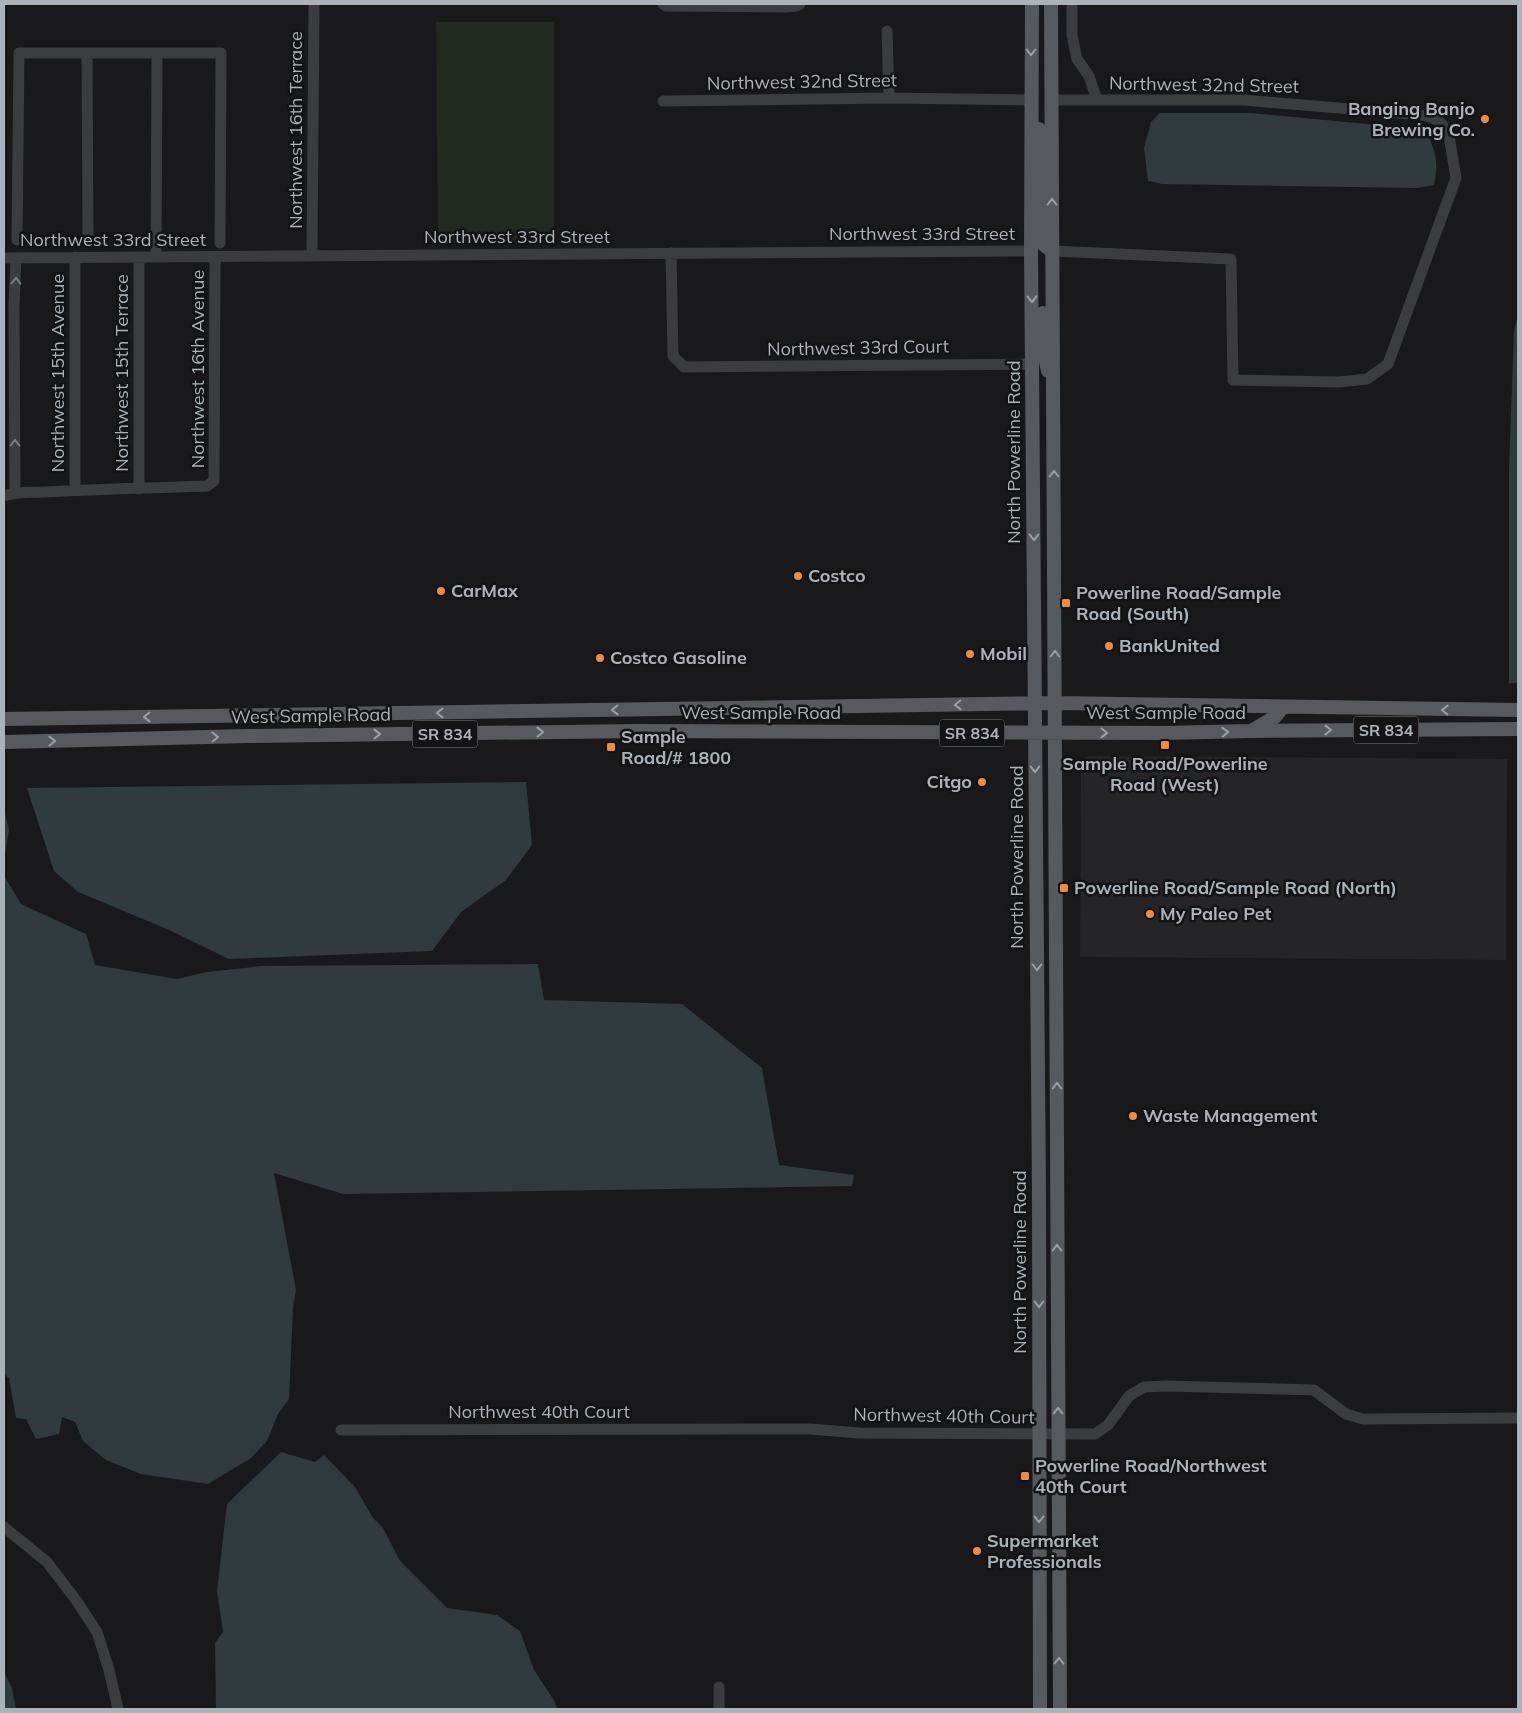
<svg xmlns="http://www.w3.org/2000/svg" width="1522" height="1713" font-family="Mulish,sans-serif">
<rect width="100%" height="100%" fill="#19191b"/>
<path fill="#252528" d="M1089,756L1507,759L1506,960L1080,957L1081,765L1084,758Z"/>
<path fill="#212921" d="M436,22H554V242H438Z"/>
<path fill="#2f3b3f" d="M1160,113H1251L1408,128L1428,136C1437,155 1438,164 1434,185L1417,188L1162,184L1148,181L1144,148L1151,122Z
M1518,315V683H1509V470L1514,331Z
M526,782L532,845L506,880L461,912L432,951L229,959L167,929L78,892L54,871L27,788Z
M4,809L9,830L4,860Z
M4,876L21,904L86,934L95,965L177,979L207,972L262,966L538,964L544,1000L682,1004L762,1068L779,1165L854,1175L852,1186L343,1194L274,1173L296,1290L293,1307L289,1399L278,1414L267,1441L251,1458L208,1484L141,1474L106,1460L83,1441L75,1422L62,1417L59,1434L36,1439L26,1419L16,1418L9,1378L4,1374Z
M281,1452L315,1462L324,1455L355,1487L373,1518L383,1528L400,1561L447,1608L497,1615L520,1631L534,1670L555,1702L557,1709H216L215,1643L223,1632L217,1591L227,1504Z
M4,1672L12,1688L16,1709H4Z"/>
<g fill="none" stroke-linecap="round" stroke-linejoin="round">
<path stroke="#3a3c40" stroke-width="11" d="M663,4L666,6L786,7L797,6L800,4
M1072,4V35L1077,59L1089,76L1097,100
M887,31L889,98
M87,54L88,243
M663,101L889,98L1031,100
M17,240L19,53H221L220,243
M1052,251L1231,259L1233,380L1339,382L1367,379L1388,364L1456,178L1449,136L1442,124L1433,118L1422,115L1243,100H1053
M671,253L673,356L684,367L1033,364
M312,256L314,4
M139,257V489
M156,257L157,54
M4,258L1031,251
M75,489V257
M15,492L14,306L16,258
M4,496C19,491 30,493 45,492C99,489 153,488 207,486L214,481L215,263L217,257
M341,1430L771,1429H810L859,1433L1095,1434L1108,1425L1129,1396L1144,1387L1166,1386L1314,1390L1346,1414L1363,1419L1518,1418
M4,1527L47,1562L76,1600L97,1632L109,1670L118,1709
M719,1687V1709"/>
<path stroke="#565a5f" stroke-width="14" d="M1032,4L1031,251L1039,1192L1040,1709
M1051,4L1060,1709
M1039,129L1042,177V239L1044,245L1052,251
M1043,313L1044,352L1048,371
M4,719L1055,703L1518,710
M1253,730L1275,717L1283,707
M4,742L248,736L636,731L1163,733L1250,731L1518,729"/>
</g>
<defs><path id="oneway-chevron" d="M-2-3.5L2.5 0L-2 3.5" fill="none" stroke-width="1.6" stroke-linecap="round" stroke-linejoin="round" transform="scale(1.25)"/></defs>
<g stroke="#9aa1a8">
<use href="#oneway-chevron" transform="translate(1031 52) rotate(90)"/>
<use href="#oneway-chevron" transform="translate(1052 202) rotate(-90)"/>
<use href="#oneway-chevron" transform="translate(1032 299) rotate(89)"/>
<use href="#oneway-chevron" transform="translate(1054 474) rotate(-90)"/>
<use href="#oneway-chevron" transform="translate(1034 537) rotate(90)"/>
<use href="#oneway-chevron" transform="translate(1055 654) rotate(-90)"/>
<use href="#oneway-chevron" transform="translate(958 705) rotate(179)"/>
<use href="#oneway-chevron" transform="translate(615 710) rotate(179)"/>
<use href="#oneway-chevron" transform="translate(1445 710) rotate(-179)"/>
<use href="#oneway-chevron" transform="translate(440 713) rotate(179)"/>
<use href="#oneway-chevron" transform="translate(147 717) rotate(179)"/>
<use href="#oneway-chevron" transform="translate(1328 730)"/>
<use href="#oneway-chevron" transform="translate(540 732) rotate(-1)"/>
<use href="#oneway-chevron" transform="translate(1225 732) rotate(-2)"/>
<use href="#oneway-chevron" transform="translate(1104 733) rotate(1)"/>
<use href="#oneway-chevron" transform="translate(377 734) rotate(-1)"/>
<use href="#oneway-chevron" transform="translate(215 737) rotate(-1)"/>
<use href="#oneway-chevron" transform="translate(52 741) rotate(-1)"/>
<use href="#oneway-chevron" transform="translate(1035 769) rotate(90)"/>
<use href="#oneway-chevron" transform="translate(1037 967) rotate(90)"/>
<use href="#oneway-chevron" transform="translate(1057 1086) rotate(-90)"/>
<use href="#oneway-chevron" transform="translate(1057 1248) rotate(-90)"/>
<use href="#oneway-chevron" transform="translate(1039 1304) rotate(90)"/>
<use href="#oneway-chevron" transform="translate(1058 1411) rotate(-90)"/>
<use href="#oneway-chevron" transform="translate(1039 1519) rotate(90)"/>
<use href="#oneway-chevron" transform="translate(1059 1661) rotate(-90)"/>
</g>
<g stroke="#787d83">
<use href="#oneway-chevron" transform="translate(16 281) rotate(-88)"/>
<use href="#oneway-chevron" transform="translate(15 443) rotate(-90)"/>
</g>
<g fill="#f08a3c" stroke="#141416" stroke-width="2">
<circle cx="1485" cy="119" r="5"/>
<circle cx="798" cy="576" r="5"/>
<circle cx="441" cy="591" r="5"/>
<rect x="1061" y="598" width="10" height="10" rx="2.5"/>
<circle cx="1109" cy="646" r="5"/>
<circle cx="970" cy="654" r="5"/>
<circle cx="600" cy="658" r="5"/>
<rect x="1160" y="740" width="10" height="10" rx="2.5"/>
<rect x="606" y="742" width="10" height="10" rx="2.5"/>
<circle cx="982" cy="782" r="5"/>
<rect x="1059" y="883" width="10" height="10" rx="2.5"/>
<circle cx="1150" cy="914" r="5"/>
<circle cx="1133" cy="1116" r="5"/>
<rect x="1020" y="1471" width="10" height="10" rx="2.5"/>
<circle cx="977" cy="1551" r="5"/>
</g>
<g text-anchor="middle" stroke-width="5" stroke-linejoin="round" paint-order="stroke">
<g fill="#141416" stroke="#7e8389" stroke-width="1">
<rect x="1353.5" y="716.5" width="65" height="27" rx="4"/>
<rect x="939.5" y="719.5" width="65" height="27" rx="4"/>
<rect x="412.5" y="720.5" width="65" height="27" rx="4"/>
</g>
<g font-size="16" font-weight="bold" fill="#abb3ba">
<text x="1386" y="736">SR 834</text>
<text x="972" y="739">SR 834</text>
<text x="445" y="740">SR 834</text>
</g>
<g font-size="18" fill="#abb3ba" stroke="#141416">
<text transform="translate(802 82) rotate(-1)" y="6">Northwest 32nd Street</text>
<text transform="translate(1204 85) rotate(1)" y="6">Northwest 32nd Street</text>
<text transform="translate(296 130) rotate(-90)" y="6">Northwest 16th Terrace</text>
<text x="922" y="240">Northwest 33rd Street</text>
<text x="517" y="243">Northwest 33rd Street</text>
<text x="113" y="246">Northwest 33rd Street</text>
<text transform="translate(858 348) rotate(-1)" y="6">Northwest 33rd Court</text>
<text transform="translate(198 369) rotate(-90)" y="6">Northwest 16th Avenue</text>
<text transform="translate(58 373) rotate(-90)" y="6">Northwest 15th Avenue</text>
<text transform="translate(122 373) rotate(-90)" y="6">Northwest 15th Terrace</text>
<text transform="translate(1014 452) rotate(-90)" y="6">North Powerline Road</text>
<text x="761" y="719">West Sample Road</text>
<text x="1166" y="719">West Sample Road</text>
<text transform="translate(311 716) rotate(-1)" y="6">West Sample Road</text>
<text transform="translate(1017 857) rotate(-90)" y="6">North Powerline Road</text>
<text transform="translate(1020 1262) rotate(-90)" y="6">North Powerline Road</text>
<text x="539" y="1418">Northwest 40th Court</text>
<text transform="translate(944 1416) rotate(1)" y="6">Northwest 40th Court</text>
</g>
<g font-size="18" font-weight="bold" fill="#abb3ba" stroke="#141416" text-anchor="start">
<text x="1475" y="115" text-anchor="end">Banging Banjo<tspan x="1475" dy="21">Brewing Co.</tspan></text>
<text x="808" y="582">Costco</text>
<text x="451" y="597">CarMax</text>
<text x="1076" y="599">Powerline Road/Sample<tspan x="1076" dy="21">Road (South)</tspan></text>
<text x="1119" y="652">BankUnited</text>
<text x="980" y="660">Mobil</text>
<text x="610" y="664">Costco Gasoline</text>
<text x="621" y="743">Sample<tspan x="621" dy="21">Road/# 1800</tspan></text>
<text x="1165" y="770" text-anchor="middle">Sample Road/Powerline<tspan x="1165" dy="21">Road (West)</tspan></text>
<text x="972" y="788" text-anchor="end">Citgo</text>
<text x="1074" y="894">Powerline Road/Sample Road (North)</text>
<text x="1160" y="920">My Paleo Pet</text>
<text x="1143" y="1122">Waste Management</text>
<text x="1035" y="1472">Powerline Road/Northwest<tspan x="1035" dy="21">40th Court</tspan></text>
<text x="987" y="1547">Supermarket<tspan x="987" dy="21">Professionals</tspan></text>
</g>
</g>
<rect width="1522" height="1713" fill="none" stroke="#abb3ba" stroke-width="10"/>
</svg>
